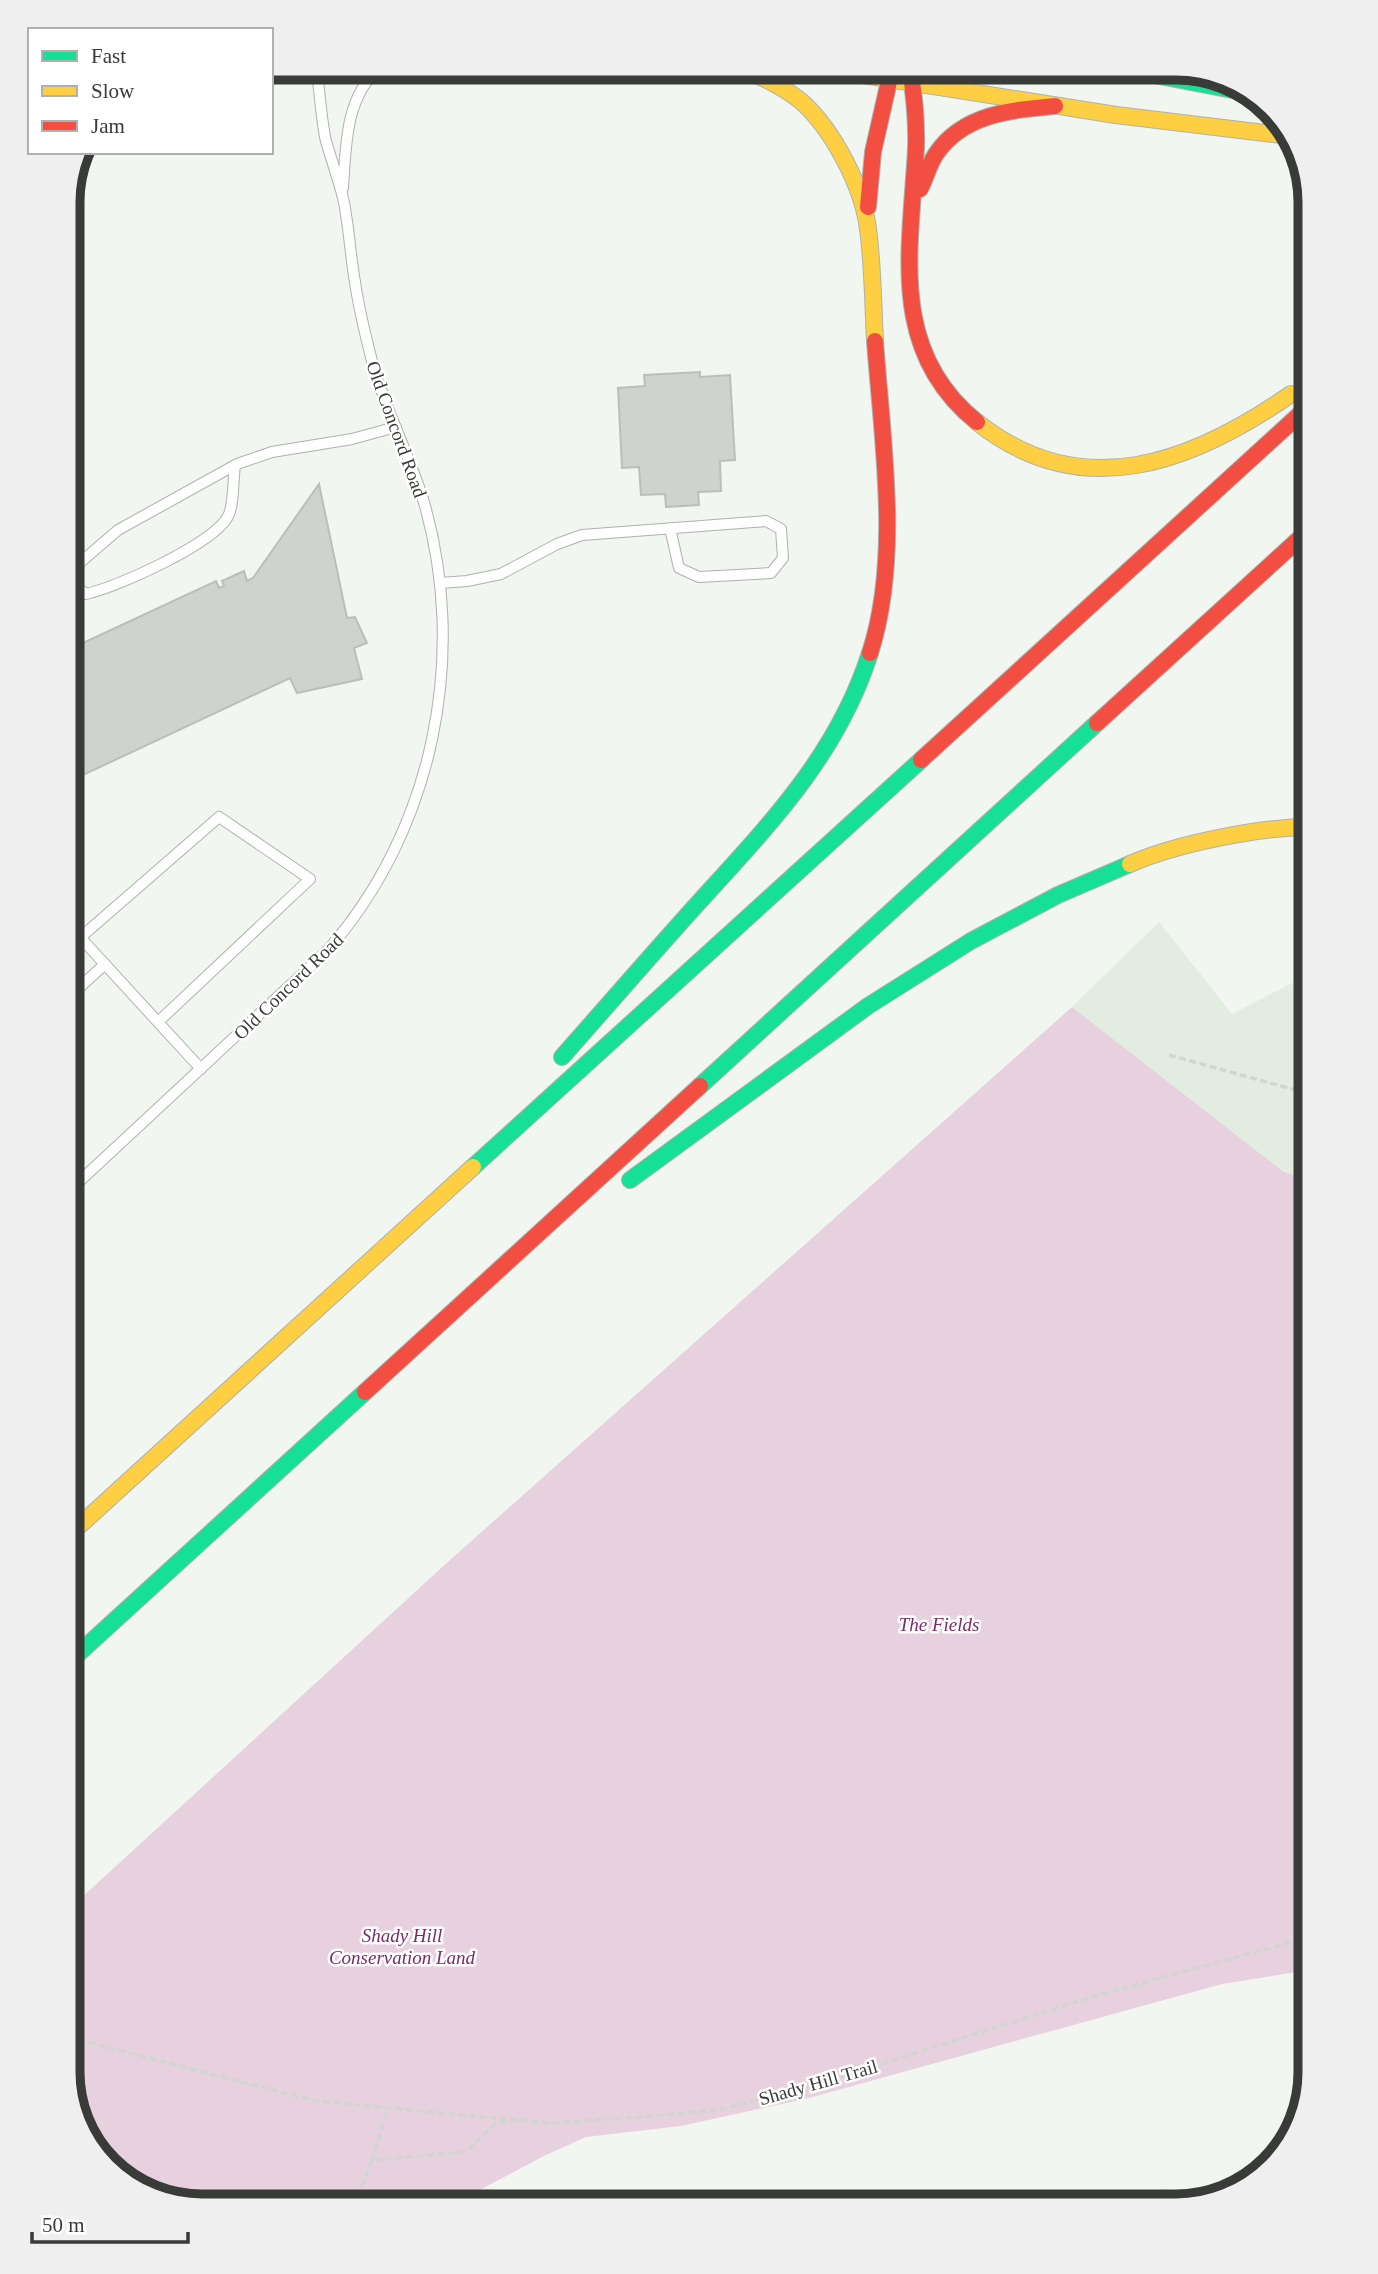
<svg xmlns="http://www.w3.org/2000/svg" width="1378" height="2274" font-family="Georgia,serif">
<rect width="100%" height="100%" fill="#f1f6f0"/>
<path fill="#e2ece0" d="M1159,922L1232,1014L1310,974V1179L1284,1172L1072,1007Z"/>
<path fill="#e8d1de" d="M1072,1007L1284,1172L1310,1179V1970L1222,1984L809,2098L681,2126L586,2137L544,2156L449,2206L194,2205L127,2183L82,2131L68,2072V1910L450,1560Z"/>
<path fill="#cfd3cf" stroke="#bbbfbb" stroke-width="2" d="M700,372V377L730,375L735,460L720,461L721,491L698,492L699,505L666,507L665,494L641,495L639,467L622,468L618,388L645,386L644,375Z
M319,484L347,618L355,617L367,643L354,648L362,679L297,693L290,678L68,782V650L216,581L219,588L224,586L222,581L244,571L247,581L253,578Z
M1166,2191L1170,2206H1120L1119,2202Z"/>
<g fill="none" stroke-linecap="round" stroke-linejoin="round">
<defs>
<path id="lane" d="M343,188C346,146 345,98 379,68
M68,573L118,530L237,464L272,452L352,439L396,427
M68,580L86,594C118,587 210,545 227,518C234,509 233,478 235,465
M440,583L467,581L501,574L557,544L582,535L766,521L781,529L783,558L771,573L699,577L679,568L670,528
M68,924L201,1069
M81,937L219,817L310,879L158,1022
M68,998L105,964
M68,1192L326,952C434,831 469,654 423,499C409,454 386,411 373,365C366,338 359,310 355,282C350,254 349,225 343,198C338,177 330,157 325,137C321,114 319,91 317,68"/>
<path id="fast" d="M1123,69L1253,94
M562,1057C608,1005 653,953 700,901C770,824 838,754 870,653
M700,1086L1097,723
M473,1167L921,760
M630,1180L868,1006L971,941L1058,895L1130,864
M68,1663L365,1392"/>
<path id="slow" d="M742,68C763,78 784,87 802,102C833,130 863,187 868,229C873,266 873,304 875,341
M819,68L1116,115L1290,136
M977,422C1082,506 1193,462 1291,394
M1130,864C1175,844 1260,827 1310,827
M68,1536L473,1167"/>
<path id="jam" d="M910,68C914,94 917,121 916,148C911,248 887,350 977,422
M920,189C926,178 929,164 936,154C963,114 1011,110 1055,106
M868,207L873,152L892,68
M870,653C901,557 882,439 875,341
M1097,723L1310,529
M921,760L1310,405
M365,1392L700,1086"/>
</defs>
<use href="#lane" stroke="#aeb2ad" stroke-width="12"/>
<use href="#fast" stroke="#aeb2ad" stroke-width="18"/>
<use href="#slow" stroke="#aeb2ad" stroke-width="18"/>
<use href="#jam" stroke="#aeb2ad" stroke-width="18"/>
<path stroke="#d3d5d2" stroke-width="3.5" stroke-dasharray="7 3.5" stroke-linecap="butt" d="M1169,1055L1310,1094
M68,2037L316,2101L547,2123L645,2117L718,2110L808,2087L1095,1996L1310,1937
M372,2160L388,2108
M354,2206L372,2160L466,2152L495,2124L506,2120"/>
<use href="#lane" stroke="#fdfefd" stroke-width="10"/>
<use href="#fast" stroke="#16e098" stroke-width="16"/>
<use href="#slow" stroke="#ffcf43" stroke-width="16"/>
<use href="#jam" stroke="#f24e42" stroke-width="16"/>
</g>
<g text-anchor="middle" stroke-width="5" stroke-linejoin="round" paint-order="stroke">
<g font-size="19" fill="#383b37" stroke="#fff">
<text transform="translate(397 429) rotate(70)" y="7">Old Concord Road</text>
<text transform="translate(288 986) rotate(-44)" y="7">Old Concord Road</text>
<text transform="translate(818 2082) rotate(-16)" y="7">Shady Hill Trail</text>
</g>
<g font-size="19" font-style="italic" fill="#7c2a66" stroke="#fff">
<text x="939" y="1631">The Fields</text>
<text x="402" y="1942">Shady Hill<tspan x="402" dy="22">Conservation Land</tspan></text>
</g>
</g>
<path d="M0 0H1378V2274H0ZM202 80H1176A122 122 0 0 1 1298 202V2072A122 122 0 0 1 1176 2194H202A122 122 0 0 1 80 2072V202A122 122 0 0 1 202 80Z" fill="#efefef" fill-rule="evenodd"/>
<path fill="none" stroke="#383b37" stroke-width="9" d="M202 80H1176A122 122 0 0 1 1298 202V2072A122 122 0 0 1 1176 2194H202A122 122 0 0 1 80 2072V202A122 122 0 0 1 202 80Z"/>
<rect x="28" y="28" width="245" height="126" fill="#ffffff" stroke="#afb1af" stroke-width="2"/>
<rect x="42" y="51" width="35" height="10" fill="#16e098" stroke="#afb1af" stroke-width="2"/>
<text x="91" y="63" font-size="21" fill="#383b37">Fast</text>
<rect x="42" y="86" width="35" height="10" fill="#ffcf43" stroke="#afb1af" stroke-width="2"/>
<text x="91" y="98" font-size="21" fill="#383b37">Slow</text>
<rect x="42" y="121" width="35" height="10" fill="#f24e42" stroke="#afb1af" stroke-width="2"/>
<text x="91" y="133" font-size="21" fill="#383b37">Jam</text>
<path d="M32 2232v10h156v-10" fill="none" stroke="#383b37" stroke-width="3.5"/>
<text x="42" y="2232" font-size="21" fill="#383b37" stroke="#ffffff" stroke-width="5" paint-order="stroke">50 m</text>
</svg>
